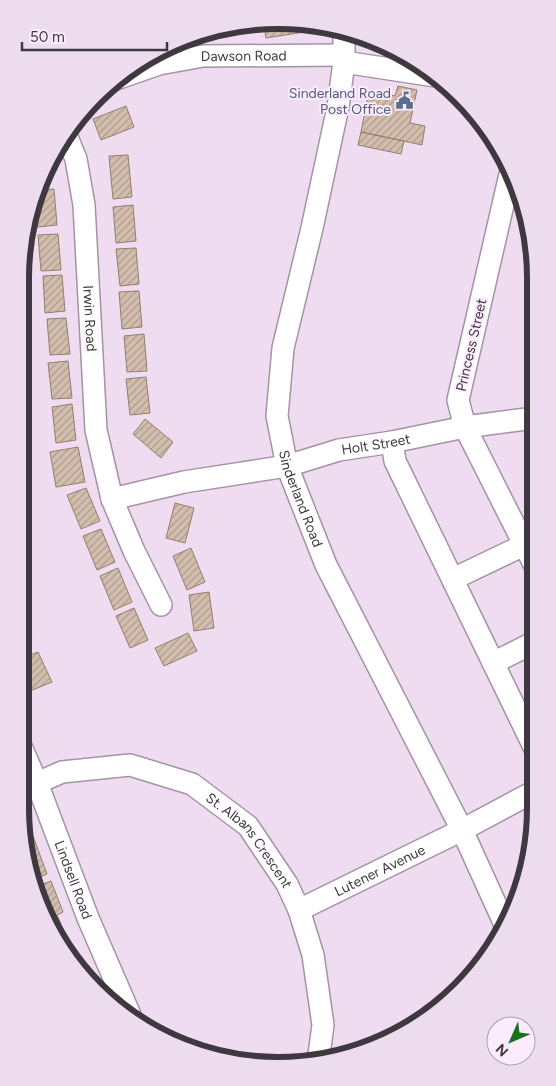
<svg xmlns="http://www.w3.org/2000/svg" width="556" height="1086" font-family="Figtree,sans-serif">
<defs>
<pattern id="building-hatch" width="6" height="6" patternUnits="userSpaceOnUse" patternTransform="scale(1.25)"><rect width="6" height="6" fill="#d3bead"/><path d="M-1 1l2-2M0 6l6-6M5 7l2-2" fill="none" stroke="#ad9b8e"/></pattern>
</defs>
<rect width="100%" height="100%" fill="#efdcf0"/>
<path fill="url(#building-hatch)" stroke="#927f70" d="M295,21L317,27V30L266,38L264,25Z
M398,86L417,90L410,123L425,126L422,145L361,132L369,91L395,96Z
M126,106L134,127L101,140L93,119Z
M361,132L404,141L401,154L358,145Z
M128,155L132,197L113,199L109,156Z
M54,189L57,225L37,227L35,206L40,190Z
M133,205L136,241L116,243L113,207Z
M58,234L61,270L41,271L38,235Z
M136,248L139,284L120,286L116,249Z
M62,275L65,311L45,313L43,276Z
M139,291L142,327L122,329L119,292Z
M66,318L70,354L50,355L47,319Z
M144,334L147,371L127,372L124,336Z
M68,361L72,398L52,399L48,363Z
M146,377L150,413L130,415L126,379Z
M72,404L76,440L56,443L52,407Z
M145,419L173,442L161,458L133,434Z
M78,447L85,482L56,487L50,452Z
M86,488L100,521L81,529L67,495Z
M175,503L194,508L185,543L166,538Z
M101,529L115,562L97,570L83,536Z
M191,548L205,582L187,590L173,556Z
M118,568L132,602L114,610L100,576Z
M209,592L214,628L194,631L189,595Z
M134,608L148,640L130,648L116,616Z
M20,610L32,638L20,643Z
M188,633L197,651L164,666L155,648Z
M38,652L52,682L30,691L20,669V659Z
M33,836L47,874L32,880L25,839Z
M51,881L63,912L57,915L61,924L53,928L33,888Z"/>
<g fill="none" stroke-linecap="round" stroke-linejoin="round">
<defs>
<g id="minor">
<path id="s1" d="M344,34V62L338,107L312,228L283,348L277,416L287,466L326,565L462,830L506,927"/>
<path d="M344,62L435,76"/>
<path id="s2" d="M116,79L159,64L203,56L344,55"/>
<path id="s3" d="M67,137L76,159L84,205L96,430L112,499L134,551L161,605"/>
<path d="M511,170L458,400L465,427L535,566"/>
<path d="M392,442L395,461L535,749"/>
<path id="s4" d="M112,499L184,482L287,466L339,450L392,442L465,427L534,418"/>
<path d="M453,579L524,545"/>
<path d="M493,663L535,642"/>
<path id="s5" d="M20,744L37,783L88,918L130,1015"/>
<path id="s6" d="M37,783L62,772L130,765L192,784L248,826L287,884L299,910L313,955L323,1025L318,1062"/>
<path id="s7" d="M299,910L462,830L535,791"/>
</g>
</defs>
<use href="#minor" stroke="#a493a5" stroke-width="24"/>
<use href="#minor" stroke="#fff" stroke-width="21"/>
</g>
<defs>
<symbol id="civic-bare" viewBox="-9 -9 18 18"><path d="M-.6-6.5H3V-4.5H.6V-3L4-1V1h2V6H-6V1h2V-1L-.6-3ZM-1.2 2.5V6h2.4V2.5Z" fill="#5c6f8a" stroke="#fceafd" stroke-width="2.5" paint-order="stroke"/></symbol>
</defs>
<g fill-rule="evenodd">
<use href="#civic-bare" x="392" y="88" width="25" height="25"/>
</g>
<g text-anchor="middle" stroke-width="4" stroke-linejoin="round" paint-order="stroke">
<g font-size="14" fill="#3f3840" stroke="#fceafd">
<text dy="5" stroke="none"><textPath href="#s2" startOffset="131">Dawson Road</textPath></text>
<text dy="5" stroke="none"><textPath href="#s3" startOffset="184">Irwin Road</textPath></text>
<text transform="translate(471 345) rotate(-77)" y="5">Princess Street</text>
<text dy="5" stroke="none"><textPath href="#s4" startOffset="270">Holt Street</textPath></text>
<text dy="5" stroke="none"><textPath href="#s1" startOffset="475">Sinderland Road</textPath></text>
<text dy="5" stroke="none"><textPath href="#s6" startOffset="242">St. Albans Crescent</textPath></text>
<text dy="5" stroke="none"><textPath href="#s7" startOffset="90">Lutener Avenue</textPath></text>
<text dy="5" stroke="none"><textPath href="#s5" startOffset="146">Lindsell Road</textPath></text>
</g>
<g font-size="14" fill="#4e5e75" stroke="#fceafd" text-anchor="end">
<text x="391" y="98">Sinderland Road<tspan x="391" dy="16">Post Office</tspan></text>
</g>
</g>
<path d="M0 0H556V1086H0ZM278 29H278A249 249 0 0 1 527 278V808A249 249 0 0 1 278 1057H278A249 249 0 0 1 29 808V278A249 249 0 0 1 278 29Z" fill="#eddcee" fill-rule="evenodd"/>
<path fill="none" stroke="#3f3840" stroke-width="6" d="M278 29H278A249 249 0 0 1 527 278V808A249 249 0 0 1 278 1057H278A249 249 0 0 1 29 808V278A249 249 0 0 1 278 29Z"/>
<g transform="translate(511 1041) rotate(225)"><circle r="24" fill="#fceafd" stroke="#b0a3b1"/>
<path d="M0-4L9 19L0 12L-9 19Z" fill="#17701c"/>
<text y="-8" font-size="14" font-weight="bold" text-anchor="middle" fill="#3f3840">N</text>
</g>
<path d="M22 42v8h145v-8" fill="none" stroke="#3f3840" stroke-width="2.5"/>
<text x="30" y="42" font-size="15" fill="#3f3840" stroke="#fceafd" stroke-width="4" paint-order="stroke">50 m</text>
</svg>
